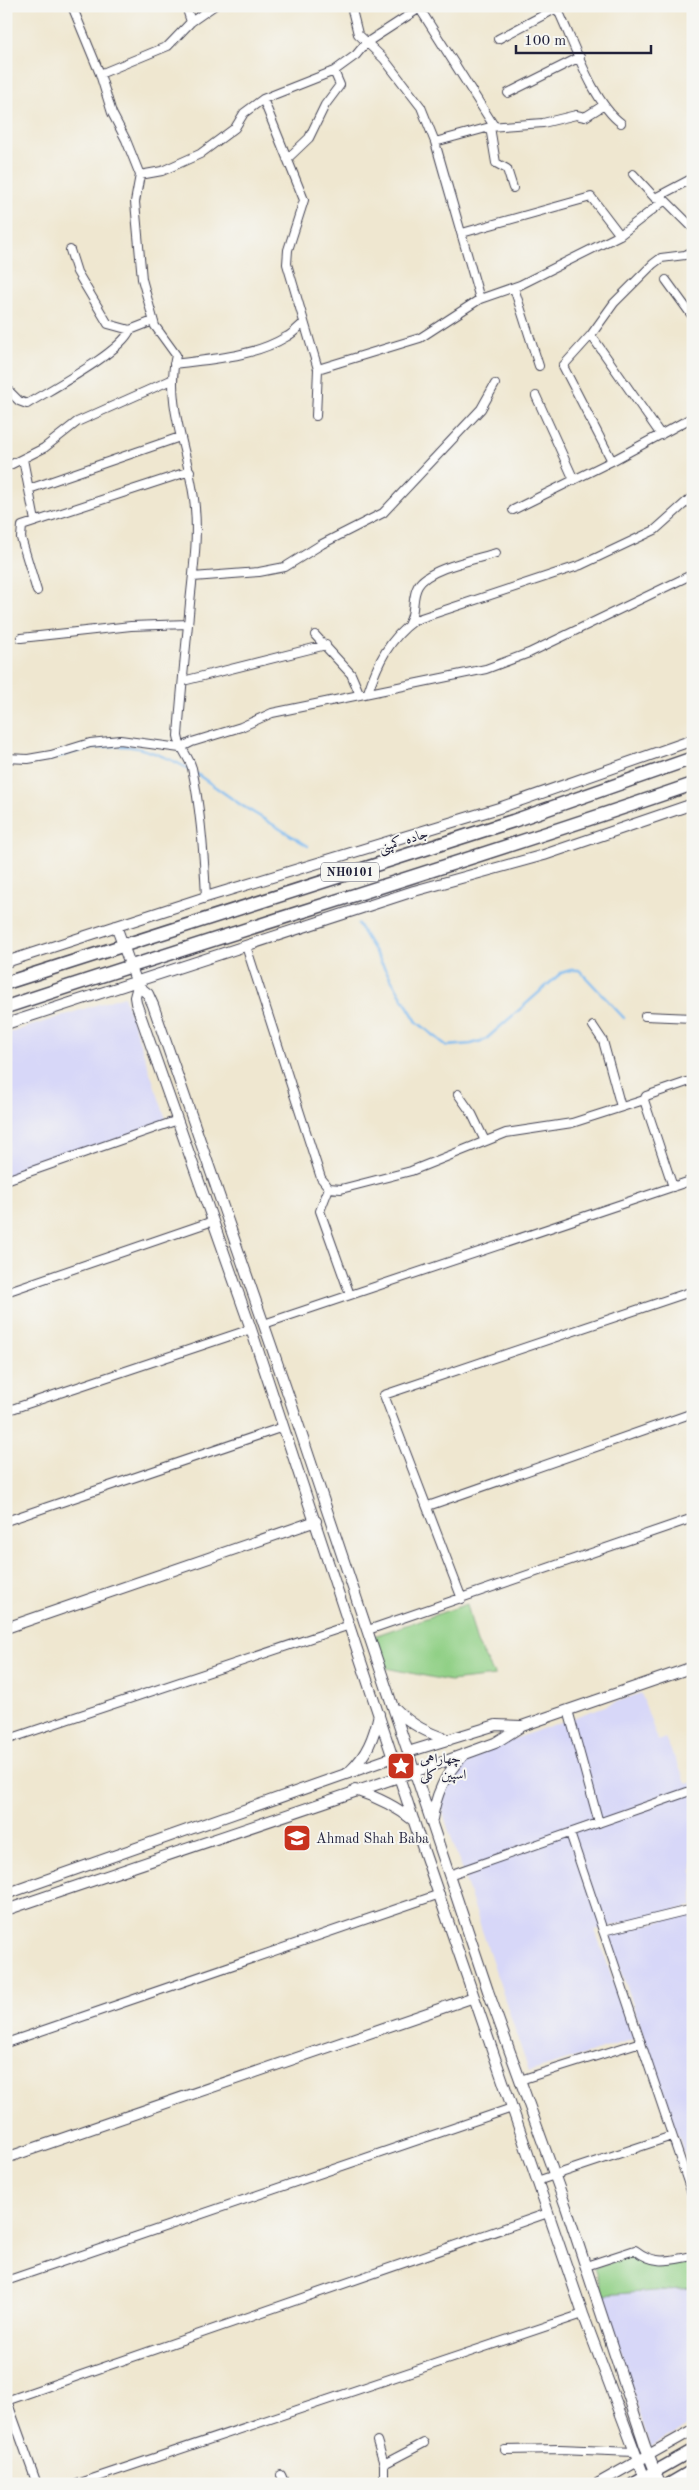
<svg xmlns="http://www.w3.org/2000/svg" width="699" height="2490" font-family="'Old Standard TT',Amiri,serif">
<rect width="100%" height="100%" fill="#f6f6f2"/>
<filter id="ink" filterUnits="userSpaceOnUse"><feTurbulence type="fractalNoise" baseFrequency=".02" numOctaves="2"/><feDisplacementMap in="SourceGraphic" scale="10" xChannelSelector="R" yChannelSelector="G"/><feConvolveMatrix kernelMatrix="1 2 1 2 8 2 1 2 1" color-interpolation-filters="sRGB"/></filter>
<filter id="wash" filterUnits="userSpaceOnUse"><feTurbulence type="fractalNoise" baseFrequency=".0096" numOctaves="4" result="noise"/><feDisplacementMap in="SourceGraphic" scale="20" xChannelSelector="R" yChannelSelector="G"/><feGaussianBlur stdDeviation="1.12" result="paint"/><feColorMatrix in="noise" values="0 0 0 0 0 0 0 0 0 0 0 0 0 0 0 0 0 1.4 0 .05"/><feComposite in="paint" operator="in"/></filter>
<g filter="url(#wash)">
<rect width="100%" height="100%" fill="#efe7d0"/>
<path fill="#d7d7f8" d="M124,996L167,1122L6,1177V1034Z
M641,1693L658,1741L665,1738L687,1784L693,1782V1906L595,1930L634,2039L529,2072L438,1798L456,1769L492,1747Z
M693,1912V2179L609,1935Z
M693,2288V2423L650,2447L603,2295Z"/>
<path fill="#91d086" stroke="#5a7960" d="M467,1604L477,1643L495,1676L450,1681L386,1668L374,1636Z
M634,2255L651,2264L693,2260V2288L603,2295L594,2268Z"/>
<g fill="none" stroke-linecap="round" stroke-linejoin="round">
<path stroke="#7dbaf0" stroke-width="2.5" d="M6,763C30,766 48,760 71,753C120,739 146,746 189,769
M194,772L241,805L308,846
M358,924L417,1022L447,1046L471,1044L485,1040L561,973L571,970H579L624,1018"/>
</g>
</g>
<g filter="url(#ink)">
<g fill="none" stroke-linecap="round" stroke-linejoin="round">
<defs>
<path id="minor" d="M72,6L100,74L112,113L126,140L140,175L135,202L142,279L155,326L176,355C164,407 191,456 195,508C198,540 193,572 190,603C186,648 181,692 178,736C180,749 189,757 192,768C201,811 204,853 206,897
M186,6L191,22
M351,6L358,34L384,59L421,107L435,142L480,299
M556,6C573,40 592,102 621,123
M420,9L494,126
M498,39L557,8
M100,74L168,46L191,22L214,6
M508,93L580,57
M263,99L304,200L288,250L287,264L318,369L316,416
M490,127L496,163L507,169L513,188
M435,142L490,127L543,123L576,115L585,117L604,105
M287,159L309,138L325,105L340,85L334,71
M633,174L655,198L665,200L693,228
M140,175L162,171L200,154L235,128L244,113L263,99L334,71L356,55L366,43L423,6
M655,198L693,178
M462,233L591,197L620,235
M70,250L77,272L108,324L130,330L153,321
M666,280L693,317
M514,288L539,366
M591,335L661,435
M174,364C211,359 253,357 286,337C293,334 298,327 304,323
M318,369L420,338L480,299L520,285L620,235L665,200
M6,388L19,401L27,404C51,389 120,353 130,330
M536,396L574,480
M23,459L35,521
M612,461L563,366L591,335L614,303L653,264L661,258L685,255L693,251
M6,467L44,448L77,422L171,380
M29,489L180,437
M513,510L612,461L693,417
M193,577L259,572L285,567L322,544L383,513L481,409L495,384
M37,591L21,538L22,526L190,471
M409,623C416,611 411,598 418,586C428,568 477,559 496,553
M315,635L351,674L360,695
M21,638L131,626L188,624
M183,681L326,645
M368,692C378,662 389,639 415,620L581,565L655,530L693,496
M6,758L28,759L51,755L90,743L120,740L180,748L192,742L241,727L272,713L486,669L529,653L693,574
M246,946L321,1178L329,1188
M645,1016L693,1018
M593,1026L603,1041L621,1107
M458,1094L472,1114L485,1141
M6,1180L178,1120
M673,1187L644,1100L646,1096L693,1080
M329,1188L341,1189L411,1171L506,1133L572,1123L644,1100
M329,1188L320,1211L350,1295
M6,1292L213,1221
M264,1324L693,1180
M6,1411L251,1329
M428,1506L693,1413
M6,1521L283,1427
M462,1599L384,1395L693,1291
M368,1630L693,1518
M568,1710L599,1823
M6,1740L350,1625
M570,1833L693,2197
M449,1875L693,1790
M603,1931L693,1909
M6,2043L440,1894
M520,2080L641,2042
M537,2181L672,2136
M586,2266L635,2250C656,2266 669,2260 693,2256
M6,2281L512,2108
M6,2398L37,2484
M6,2401L548,2213
M377,2441L384,2464V2484
M505,2450L560,2449L634,2452
M384,2464L424,2443
M281,2475L285,2484
M315,2482L316,2484
M77,2484L583,2314"/>
<path id="tertiary" d="M116,926L138,986L148,994L153,1005L289,1397L488,1991L566,2207L645,2446L660,2484
M6,962L206,897L499,808L693,740
M138,986L135,997L136,1003L251,1329L419,1837L583,2314L647,2484
M6,1024L414,891L544,855L693,804
M6,1628L316,1521
M396,1709C411,1725 428,1733 449,1740
M408,1752L496,1725L521,1726
M350,1771C367,1755 374,1737 379,1714
M355,1790C377,1797 396,1806 414,1821
M432,1819C436,1795 444,1775 462,1757
M6,1894L394,1757
M6,1910L443,1762L495,1743L522,1726L693,1667
M6,2158L474,1997
M597,2484L693,2430"/>
<path id="secondary" d="M633,2484L693,2450
M669,2484L693,2470"/>
<path id="trunk" d="M6,983L513,821L693,758
M6,1007C234,931 465,863 693,784"/>
</defs>
<use href="#minor" stroke="#414051" stroke-width="10"/>
<use href="#tertiary" stroke="#414051" stroke-width="12"/>
<use href="#secondary" stroke="#414051" stroke-width="14"/>
<use href="#trunk" stroke="#414051" stroke-width="15"/>
<use href="#minor" stroke="#fff" stroke-width="8"/>
<use href="#tertiary" stroke="#fff" stroke-width="10"/>
<use href="#secondary" stroke="#fff" stroke-width="11"/>
<use href="#trunk" stroke="#fff" stroke-width="12"/>
</g>
</g>
<defs>
<symbol id="sight-square" viewBox="-11 -11 22 22"><rect x="-9" y="-9" width="18" height="18" rx="4" fill="#c8321e" stroke="#f6f6f2"/><path d="M0-6L1.8-2.2L6-1.7L2.9 1.2L3.7 5.4L0 3.3L-3.7 5.4L-2.9 1.2L-6-1.7L-1.8-2.2Z" fill="#fff"/></symbol>
<symbol id="school-square" viewBox="-11 -11 22 22"><rect x="-9" y="-9" width="18" height="18" rx="4" fill="#c8321e" stroke="#f6f6f2"/><path d="M0-5L7-2L0 1L-7-2ZM-4 1L0 2.5L4 1V4Q0 6-4 4Z" fill="#fff"/></symbol>
</defs>
<g fill-rule="evenodd">
<use href="#sight-square" x="385" y="1750" width="32" height="32"/>
<use href="#school-square" x="281" y="1822" width="32" height="32"/>
</g>
<g text-anchor="middle" stroke-width="4" stroke-linejoin="round" paint-order="stroke">
<rect fill="#f6f6f2" stroke="#626272" stroke-width="1" x="321" y="862.5" width="58" height="19" rx="4"/>
<g font-size="12" font-weight="bold" fill="#22223b">
<text x="350" y="876">NH0101</text>
</g>
<g font-size="14" fill="#22223b" stroke="#f6f6f2">
<text transform="translate(403 840) rotate(-18)" y="5">جاده کمپنی</text>
</g>
<g font-size="14" fill="#22223b" stroke="#f6f6f2" text-anchor="start">
<text x="420" y="1763">چهاراهی<tspan x="420" dy="16">اسپین کلی</tspan></text>
<text x="316" y="1843">Ahmad Shah Baba</text>
</g>
</g>
<rect width="699" height="2490" fill="none" stroke="#f6f6f2" stroke-width="25"/>
<path d="M516 45v8h135v-8" fill="none" stroke="#22223b" stroke-width="2.5"/>
<text x="524" y="45" font-size="15" fill="#22223b" stroke="#f6f6f2" stroke-width="4" paint-order="stroke">100 m</text>
</svg>
